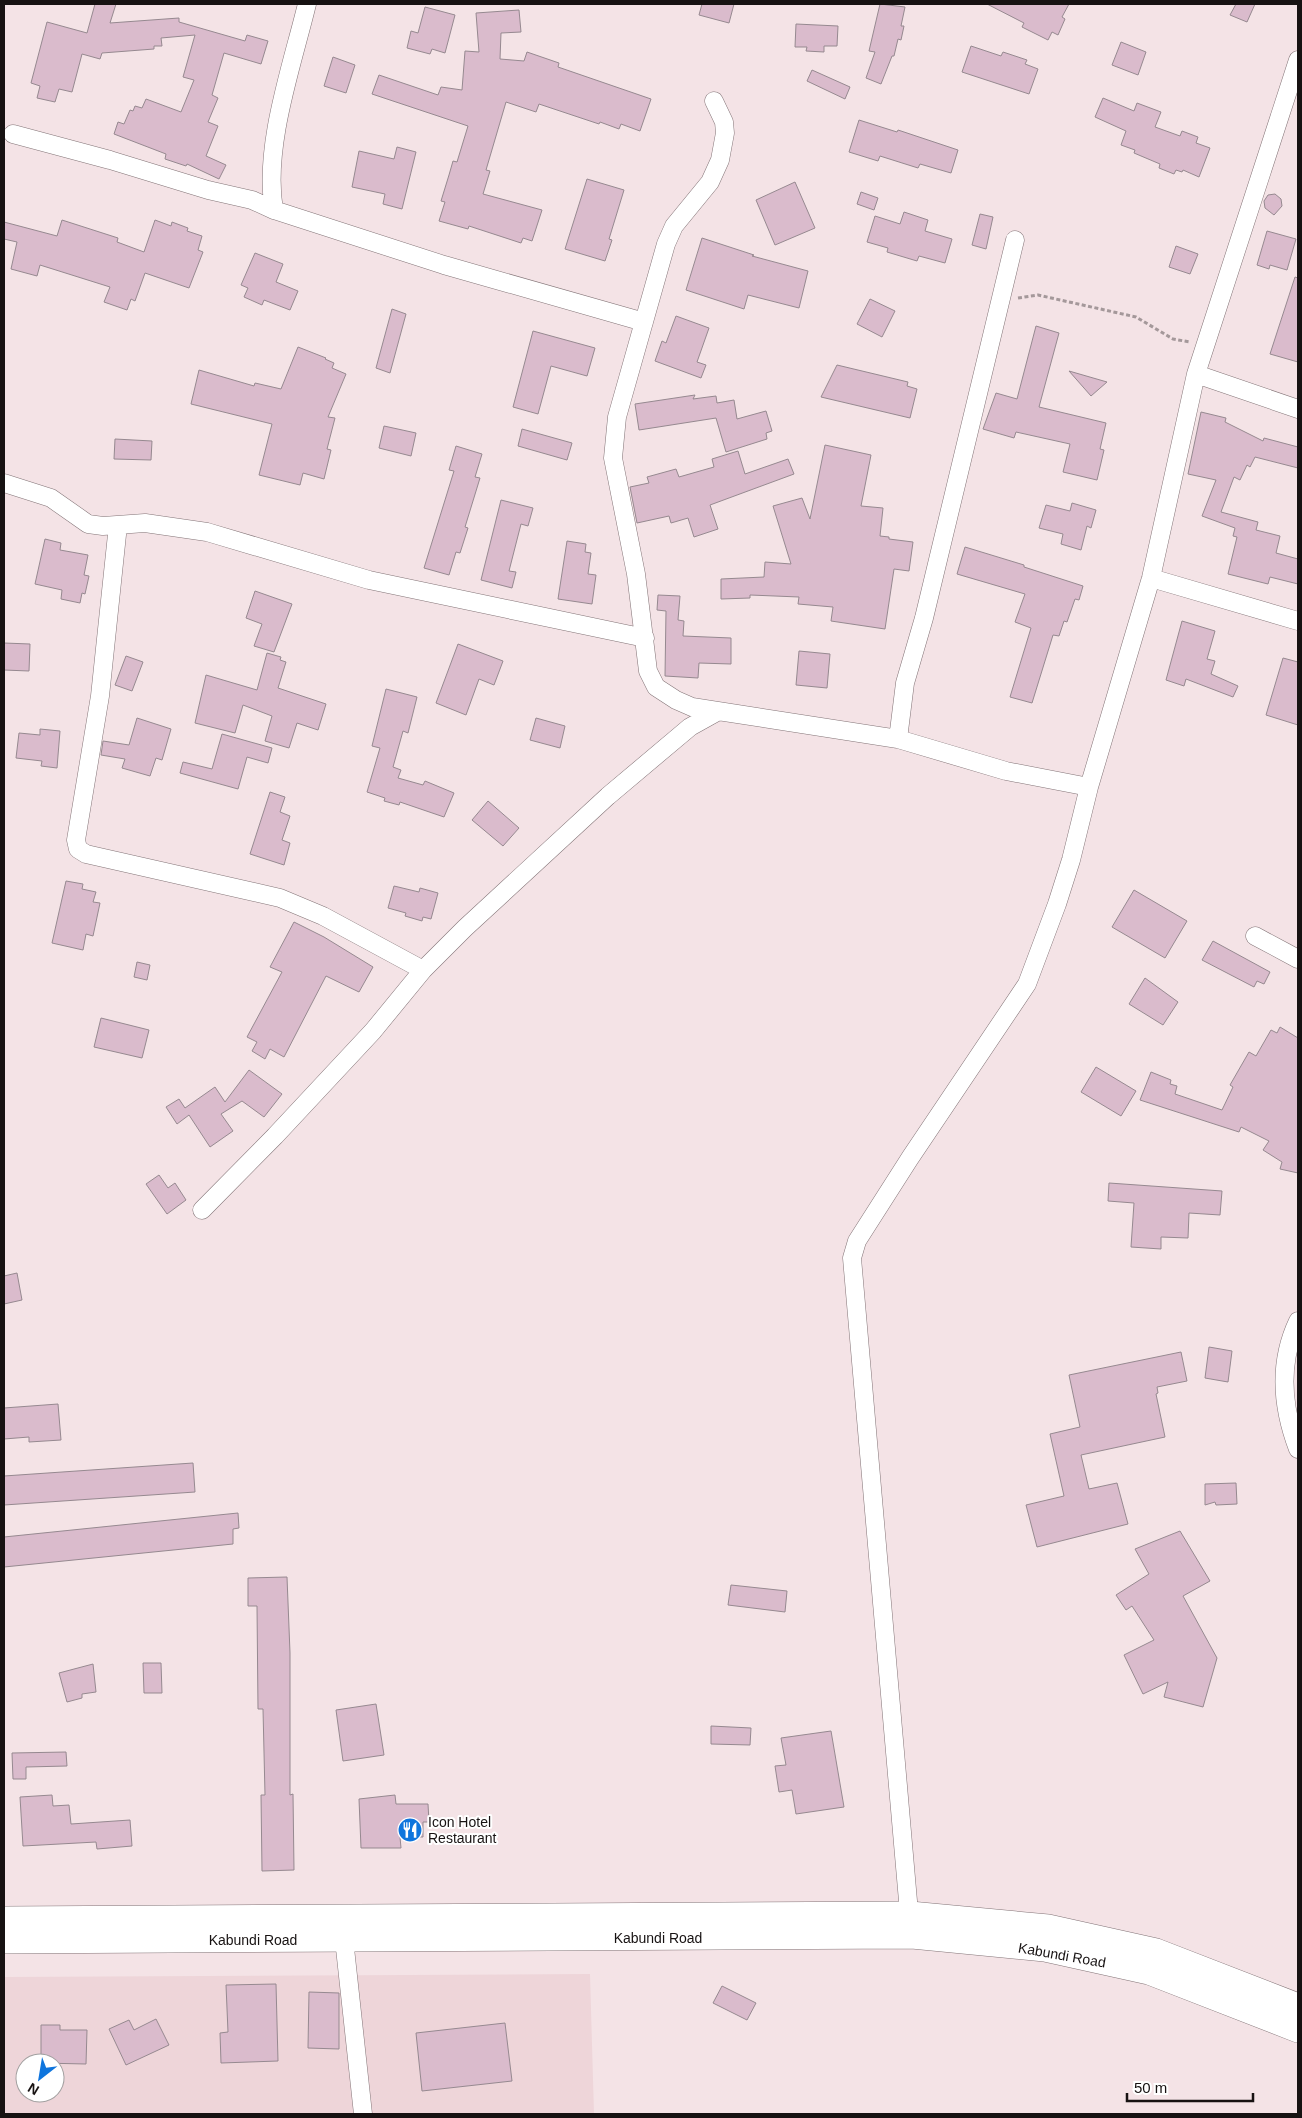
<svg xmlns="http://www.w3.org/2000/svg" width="1302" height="2118" font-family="Helvetica,sans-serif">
<rect width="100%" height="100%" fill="#f4e3e6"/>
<path fill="#eed5d9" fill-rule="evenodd" d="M590,1974L594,2114H4V1977ZM25,2063H55V2093H25Z"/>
<path fill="#dabbcc" stroke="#968990" d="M95,4H116L110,23L179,18V22L245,41L247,35L268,41L261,64L224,53L212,95L218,98L208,122L218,126L206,156L226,165L219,179L187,164L186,166L165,159L166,154L114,134L118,122L124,124L130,110L133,111L135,106L142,108L146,99L181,112L194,80L183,77L195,35L161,38L162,46H154V49L102,53L100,59L82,54L72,92L59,89L55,102L37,98L40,86L31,83L47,22L87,33Z
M702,4H734L729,23L699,15Z
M880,4L905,7L901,26H904L901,40L898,39L894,56H892L881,84L866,78L875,52L869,51Z
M987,4H1069L1062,17L1065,19L1058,35L1052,32L1048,40L1022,27L1024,23Z
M1236,4H1255L1247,22L1230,15Z
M425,7L455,15L445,53L432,49L430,54L407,48L411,31L418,33Z
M519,10L521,32L501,33L500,59L524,61L527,52L559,63L558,67L651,99L640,131L621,124L619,129L600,122L599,124L539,104L536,112L506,102L486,170L490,171L483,194L542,210L532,241L523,238L521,243L469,226L468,229L439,221L445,202L441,201L449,175L453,161L457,162L468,126L372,94L379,75L438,95L441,87L462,90L465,51L479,52L476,13Z
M796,24L838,26L837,46H824V52L806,51L807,47H795Z
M1121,42L1146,52L1138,75L1112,65Z
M971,46L1001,56L1003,52L1027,60L1025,64L1038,69L1029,94L962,72Z
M333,57L355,65L346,93L324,86Z
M812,70L850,87L845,99L807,81Z
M1103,98L1134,111L1137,103L1161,112L1155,127L1180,136L1182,131L1198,137L1196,143L1210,148L1199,177L1183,170L1182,172L1176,170L1174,174L1159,168L1160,164L1134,153L1135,150L1121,145L1126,131L1095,117Z
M859,120L897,132L898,130L958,150L951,173L920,164L918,168L880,156L878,161L849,152Z
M397,147L416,152L402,209L383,204L385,194L352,187L359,151L394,159Z
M587,179L624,190L609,239L612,240L605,261L565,249Z
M795,182L815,228L775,245L756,200Z
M861,192L878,198L874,210L857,204Z
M1275,194L1281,199L1282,206L1274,215L1265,208L1264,201L1268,195Z
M904,212L928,220L925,231L952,239L945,263L919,256L917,261L887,252L888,248L867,242L875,216L900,224Z
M980,214L993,217L986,249L972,245Z
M62,220L118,238L117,242L144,252L155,220L171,226L172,222L188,228L187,231L202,236L198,250L203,252L189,288L145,273L135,301L131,299L127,310L104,302L110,287L40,265L37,276L11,269L17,242L4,239V222L57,236Z
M1267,231L1296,239L1287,270L1270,265L1269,269L1257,265Z
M702,238L754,255L752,256L808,271L799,308L748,295L744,309L686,290Z
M1176,246L1198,254L1190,274L1169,267Z
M255,253L283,264L276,282L298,291L290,310L264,300L262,305L244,297L248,288L241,285Z
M1295,277L1298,278V362L1270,354Z
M870,299L895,311L882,337L857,324Z
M392,309L406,314L390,373L376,368Z
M676,316L709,328L697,362L706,365L701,378L655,361L662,341L666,343Z
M1036,326L1059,333L1039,407L1106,423L1100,449L1104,450L1097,480L1063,472L1070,444L1016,432L1014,438L983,429L996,393L1017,399Z
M533,331L595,348L587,376L551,366L538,414L513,407Z
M298,347L326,358L325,359L334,363L332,368L346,374L328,417L335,418L327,449L331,450L324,479L303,473L300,485L259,475L272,424L191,404L199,370L254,386L255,383L281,389Z
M837,365L908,382L907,386L917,389L910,418L821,397Z
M1069,371L1107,382L1091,396Z
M695,395L693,399L716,396L717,403L734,400L737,419L766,411L772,431L766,433L767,439L726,452L716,418L639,430L635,404Z
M1201,412L1226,418L1225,422L1263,441L1264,438L1298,447V468L1255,457L1250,467L1247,465L1240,480L1234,477L1221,512L1258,522L1256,530L1280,536L1276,553L1298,559V584L1270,577L1268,584L1228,574L1237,537L1233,536L1235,528L1202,516L1216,480L1188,474Z
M384,426L416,433L411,456L379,448Z
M522,429L572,443L567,460L518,446Z
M115,439L152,441L151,460L114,459Z
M825,445L871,455L861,506L883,508L880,536L889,537V539L913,542L909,571L894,569L885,629L831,621L833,607L798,604L799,597L750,595V598L721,599V579L764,577L765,562L791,564L773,506L802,498L810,519Z
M456,446L482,454L475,477L480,478L465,527L468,528L460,553L456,552L449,575L424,568L454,471L449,470Z
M738,451L745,474L788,459L794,474L710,505L718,529L694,537L688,518L671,523L669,516L637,523L630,487L649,483L647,477L676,469L679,477L714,467L712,459Z
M501,500L533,508L528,526L521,524L509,571L516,572L512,588L481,580Z
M1072,503L1096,510L1091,528L1087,526L1081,550L1061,544L1063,534L1039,528L1046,505L1070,511Z
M45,539L61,543L60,550L88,555L84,575L89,576L85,594L82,593L80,603L61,599L62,590L35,584Z
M567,541L586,544L585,552L591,553L588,574L596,575L592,604L558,599Z
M965,547L1024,565V567L1083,586L1079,600L1075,599L1067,622L1064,621L1059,636L1053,635L1032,703L1010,697L1031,628L1015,622L1025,594L957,574Z
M255,591L292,604L274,652L254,646L262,624L246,618Z
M658,595L680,596L678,620L684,621L683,636L731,638V664L699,663L698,678L665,676L666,611L657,610Z
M1182,621L1215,631L1207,659L1215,661L1211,674L1238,686L1233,697L1186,679L1184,686L1166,680Z
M4,643L30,644L29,671L4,670Z
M458,644L503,661L494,685L479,679L466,715L436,703Z
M799,651L830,654L827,688L796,685Z
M267,653L281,657L280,660L286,662L278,688L326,704L318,730L297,723L289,748L265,741L272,716L243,705L235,733L195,723L206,675L257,690Z
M126,656L143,662L132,691L115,685Z
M1283,658L1298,662V725L1266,715Z
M386,689L417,697L408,733L403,731L393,767L401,770L398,778L423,785L425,781L454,793L444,817L400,802L399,805L384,801L385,798L367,792L380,748L372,746Z
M137,718L171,729L162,760L156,758L150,776L122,768L125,759L101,755L103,741L129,745Z
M536,718L565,726L560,748L530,740Z
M40,729L60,731L57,768L41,766L42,761L16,758L19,733L40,735Z
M222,734L272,748L268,763L247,757L238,789L180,773L183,762L212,769Z
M270,792L285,797L280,812L290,816L282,840L290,843L284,865L250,854Z
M488,801L519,828L503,846L472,820Z
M66,881L83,884L82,889L96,892L93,902L100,903L93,936L86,934L83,950L52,943Z
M394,886L419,892L420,888L438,893L431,919L423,917L422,921L405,916L406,913L388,908Z
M1134,890L1187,921L1165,958L1112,927Z
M294,922L324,937L373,967L359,992L326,976L284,1057L270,1049L265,1059L252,1051L257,1042L247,1037L282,972L270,967Z
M1213,941L1270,972L1264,984L1257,981L1254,987L1202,960Z
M137,962L150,965L147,980L134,977Z
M1145,978L1178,1002L1163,1025L1129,1004Z
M101,1018L149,1030L142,1058L94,1047Z
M1280,1027L1298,1038V1173L1280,1169L1282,1162L1263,1150L1269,1141L1241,1127L1239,1132L1140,1100L1151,1072L1171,1080L1170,1084L1177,1086L1175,1094L1222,1110L1233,1087L1230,1085L1249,1052L1256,1056L1271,1030L1277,1033Z
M1096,1067L1136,1091L1121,1116L1081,1092Z
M249,1070L282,1094L264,1117L242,1101L221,1114L233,1131L210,1147L189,1115L177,1124L166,1107L179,1099L185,1108L215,1087L225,1102Z
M159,1175L168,1188L175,1183L186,1200L167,1214L146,1184Z
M1109,1183L1222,1191L1220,1215L1189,1213L1188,1238L1161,1237V1249L1131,1247L1134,1203L1108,1201Z
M17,1273L22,1300L4,1304V1276Z
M1209,1347L1232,1351L1228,1382L1205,1378Z
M1181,1352L1187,1381L1157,1387L1158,1393L1156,1394L1165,1437L1081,1455L1089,1489L1117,1483L1128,1524L1037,1547L1026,1505L1064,1496L1050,1434L1080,1427L1069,1375Z
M58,1404L61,1440L29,1442V1437L4,1439V1408Z
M193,1463L195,1492L4,1505V1476Z
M1236,1483L1237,1504L1216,1505L1215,1502L1205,1505V1484Z
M238,1513L239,1528L233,1529V1544L4,1567V1537Z
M1180,1531L1210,1581L1183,1596L1217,1658L1203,1707L1164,1697L1168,1682L1143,1694L1124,1655L1154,1640L1132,1606L1126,1610L1116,1595L1149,1574L1135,1549Z
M287,1577L290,1653V1795L293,1794L294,1870L262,1871L261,1795H265L263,1709H258L257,1606H248V1578Z
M731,1585L787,1591L785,1612L728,1605Z
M143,1663H161L162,1693H144Z
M93,1664L96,1692L82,1694V1698L67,1702L59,1673Z
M376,1704L384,1755L343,1761L336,1710Z
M711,1726L751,1728L750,1745L711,1744Z
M831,1731L844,1807L796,1814L792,1790L779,1792L775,1766L786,1765L781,1738Z
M66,1752L67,1766L26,1767V1779H13L12,1753Z
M52,1795L53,1806L69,1805L71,1824L130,1820L132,1846L97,1849L96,1842L23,1846L20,1797Z
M395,1795L396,1804H428L429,1822H423V1837H400L401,1848H361L359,1799Z
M276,1984L278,2061L221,2063L220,2033L228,2032L226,1985Z
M722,1986L756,2003L747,2020L713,2003Z
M309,1992L339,1993V2049L308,2048Z
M156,2019L169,2045L126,2065L109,2029L129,2020L134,2030Z
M505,2023L512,2081L422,2091L416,2033Z
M41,2025H60V2030H87L86,2064L41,2063Z"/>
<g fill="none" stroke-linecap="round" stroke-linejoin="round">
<defs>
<path id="street" d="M307,4C292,66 263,147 274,210L444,265L644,322
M714,101L724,122L725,133L720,160L710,182L674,226L666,244L617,417L613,458L636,574L648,671L656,687L676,700L692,707L898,739
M13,134L110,160L208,190L252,200L274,210
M1015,240L924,618L905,683L898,739L1006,771L1089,787
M1196,374L1298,409
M4,483L51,498L88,524L103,526L145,523L207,532L369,580L645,638
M118,525L100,696L76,840L78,849L86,854L280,898L323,916L423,970
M1151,578L1298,621
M1255,936L1298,959
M202,1210L275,1136L373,1031L423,970L465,928L608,796L690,727L717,712
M1298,1321C1278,1363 1282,1407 1298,1449
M910,1924L852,1258L857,1241L910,1158L1027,984L1057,904L1071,860L1089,787L1151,578L1196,374L1298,60
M344,1939L363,2114"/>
<path id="secondary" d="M4,1919L910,1914L1048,1927L1156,1951L1298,2006
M4,1941L912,1936L1045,1949L1149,1972L1298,2030"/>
</defs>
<use href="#street" stroke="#837477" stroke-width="19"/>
<use href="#secondary" stroke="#837477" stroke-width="26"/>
<path stroke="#a4989a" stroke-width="3" stroke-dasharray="4 2.5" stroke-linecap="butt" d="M1018,298L1038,295L1136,317L1173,339L1190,342"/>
<use href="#street" stroke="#fff" stroke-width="18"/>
<use href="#secondary" stroke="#fff" stroke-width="25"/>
</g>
<defs>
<symbol id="restaurant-disc" viewBox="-11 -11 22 22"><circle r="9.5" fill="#0f75dd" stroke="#fff"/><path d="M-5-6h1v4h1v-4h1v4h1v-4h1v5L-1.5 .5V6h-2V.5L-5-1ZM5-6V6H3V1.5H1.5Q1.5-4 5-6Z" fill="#fff"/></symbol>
</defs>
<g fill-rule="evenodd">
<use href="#restaurant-disc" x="396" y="1816" width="28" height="28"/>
</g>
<g text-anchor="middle" stroke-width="4" stroke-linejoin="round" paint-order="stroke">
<g font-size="14" fill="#171212" stroke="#fff" text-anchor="start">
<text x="428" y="1827">Icon Hotel<tspan x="428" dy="16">Restaurant</tspan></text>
</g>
<g font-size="14" fill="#171212" stroke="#fff">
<text x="658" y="1943">Kabundi Road</text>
<text x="253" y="1945">Kabundi Road</text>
<text transform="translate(1062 1955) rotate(10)" y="5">Kabundi Road</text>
</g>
</g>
<rect width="1302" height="2118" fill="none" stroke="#171212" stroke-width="10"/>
<g transform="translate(40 2078) rotate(211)"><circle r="24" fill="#ffffff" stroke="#a2a0a0"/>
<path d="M0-4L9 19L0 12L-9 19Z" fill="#0f75dd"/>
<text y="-8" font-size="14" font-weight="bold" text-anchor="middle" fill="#171212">N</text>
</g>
<path d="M1127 2093v8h126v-8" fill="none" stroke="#171212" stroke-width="2.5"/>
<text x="1134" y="2093" font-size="15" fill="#171212" stroke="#ffffff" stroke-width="4" paint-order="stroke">50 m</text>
</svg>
